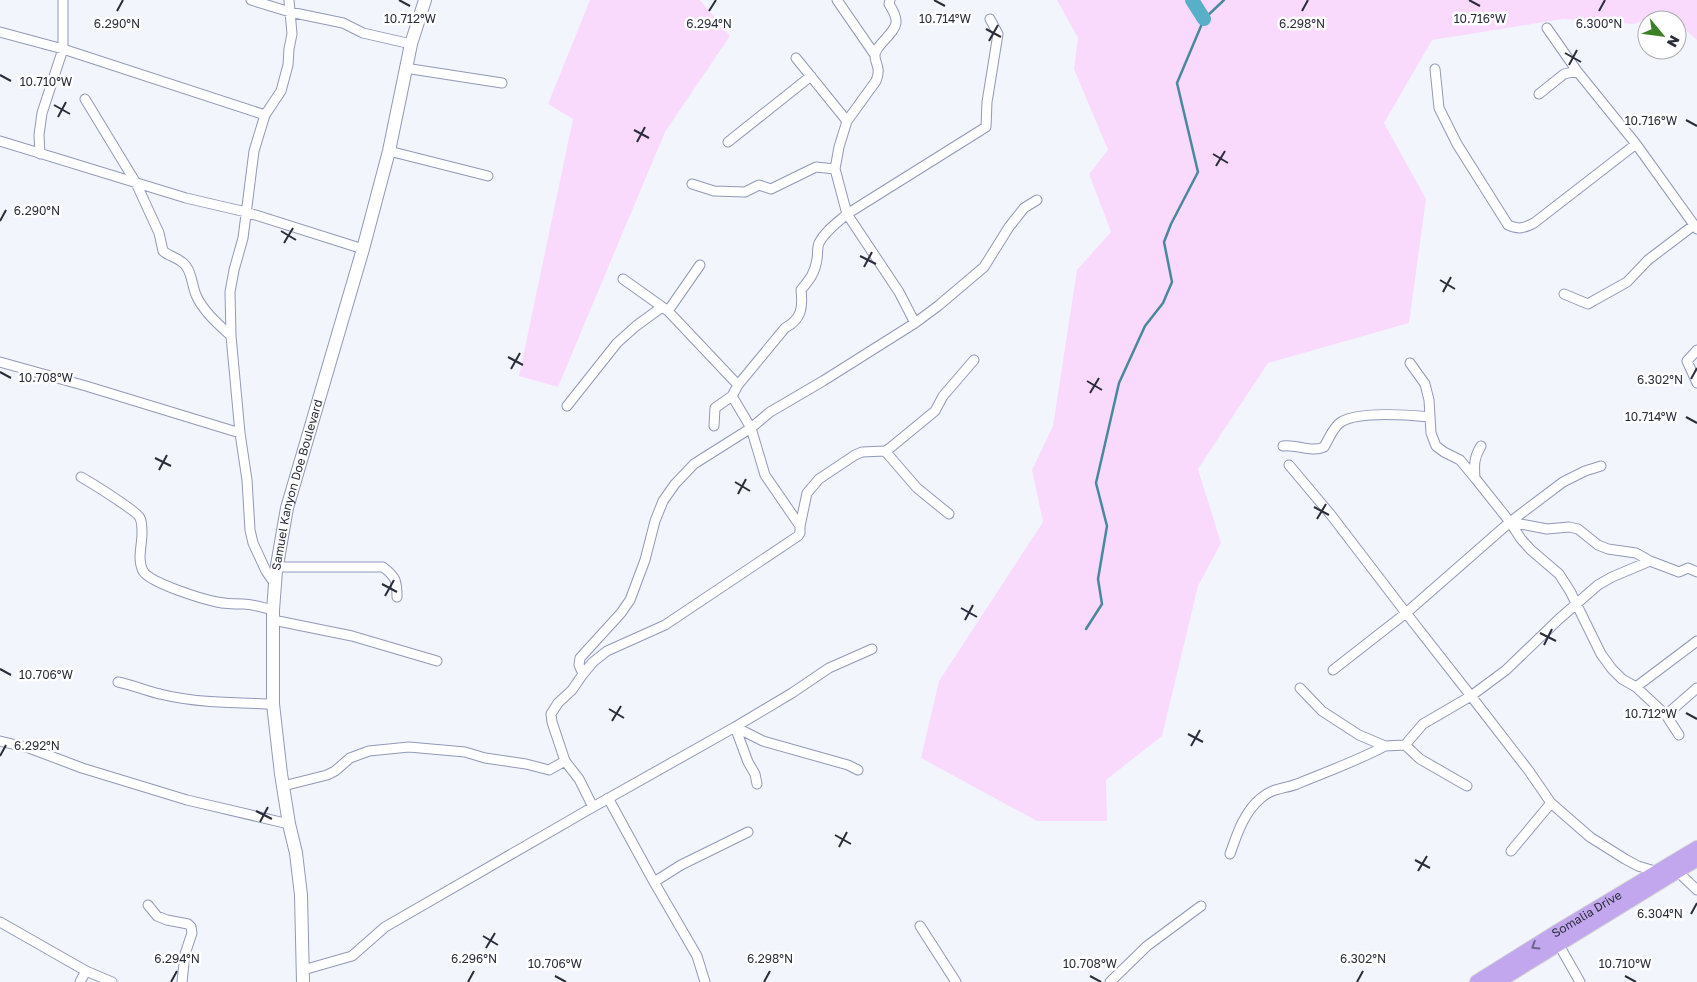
<svg xmlns="http://www.w3.org/2000/svg" width="1697" height="982" font-family="'Golos Text',sans-serif">
<rect width="100%" height="100%" fill="#f3f5fc"/>
<path fill="#fadafc" d="M590,0H700L730,36L665,132L558,387L519,376L573,119L548,104Z
M1057,0H1697V40L1677,23V20H1673L1663,12L1634,24L1563,19L1432,40L1384,123L1426,199L1409,323L1268,363L1198,469L1221,543L1198,586L1162,736L1106,780L1107,821H1037L921,758L939,681L1043,522L1032,470L1053,426L1077,270L1111,232L1089,174L1108,150L1074,69L1078,38Z"/>
<g fill="none" stroke-linecap="round" stroke-linejoin="round">
<path stroke="#4a889d" stroke-width="2.5" d="M1086,629L1102,604L1098,579L1107,526L1096,483L1119,383L1145,326L1163,303L1172,282L1164,242L1171,224L1198,172L1177,83L1204,19L1224,0"/>
<path stroke="#58afc8" stroke-width="14" d="M1192,0L1204,19"/>
<defs>
<path id="street" d="M251,0L290,12L343,23L363,33L411,44
M837,0L875,55
M890,0L889,4C902,24 896,27 881,44C879,46 876,51 875,54C874,64 882,66 876,81L847,121L839,147L835,169L847,214L899,292L915,323
M1547,28L1577,71L1636,144L1697,229
M0,32L63,49L265,115
M796,58L847,121
M405,68L502,83
M1435,69L1439,108L1457,144L1508,225C1519,230 1524,228 1534,223L1636,144
M1539,94L1564,74L1577,71
M85,99L136,183L159,233L163,251C170,257 180,258 186,266C192,274 192,285 196,295C203,311 218,324 231,336
M0,141L186,198L246,212L363,249
M728,142L811,76
M389,151L488,176
M40,154L39,135L42,113L63,49V0
M692,184L714,191L745,192L759,185L771,189L816,167L835,169
M623,279L668,311L738,385
M1564,294L1588,304L1593,301L1627,282L1648,260L1694,225
M668,311L700,265
M1697,350L1687,361L1697,383
M0,362L86,386L240,433
M1410,363L1425,384L1429,400L1431,433L1436,446L1444,452L1460,460L1475,478C1474,465 1474,457 1481,446
M567,406L617,343L636,326L662,307
M714,426L715,408L732,396
M1283,446C1297,444 1311,453 1324,447C1329,439 1333,427 1341,422C1359,411 1409,415 1430,417
M885,451L917,488L949,514
M1289,465L1331,515L1406,613L1471,696L1529,771L1551,803L1590,837L1625,859L1638,866L1658,872
M81,477C90,482 137,511 140,518C142,522 142,529 142,533C142,546 137,559 143,571C150,583 202,599 217,602C226,604 234,604 243,604C253,604 264,608 273,610
M1475,478L1510,522L1521,539L1531,550L1559,574L1570,591L1601,654L1612,669L1622,679L1636,687L1666,715L1679,735
M1510,522L1547,529L1569,527L1578,529L1598,545L1608,549L1636,553L1650,561L1679,572L1688,568L1697,572
M800,526L807,493L819,479L855,455L862,452L885,451L890,448L935,411L943,396L974,360
M277,567H383C396,577 397,581 397,597
M275,584L266,571L253,543L250,530L247,480L240,433L231,336L230,292L234,270L243,238L254,151L265,115L281,91L288,65L289,49L292,34L289,0
M273,620L352,636L437,661
M1333,670L1406,613L1510,522L1563,482L1585,471L1601,466
M583,674L593,662L607,651L665,625L798,536L800,533V526L765,475L751,428L770,412L823,381L915,323L938,306L984,267L1009,227L1024,208L1037,200
M118,682C133,685 146,691 160,694C196,703 236,703 273,704
M1636,687L1697,641
M1300,688L1322,711L1359,735L1385,746L1405,745L1420,759L1467,786
M1666,715L1697,688
M735,727L763,741L848,765L858,770
M735,727L748,762L755,774L757,784
M0,741L29,748L82,768L187,800L289,824
M1405,745L1423,724L1471,696L1506,670L1559,619L1598,585L1612,577L1650,561
M283,786L327,775L335,771L350,758L369,751L409,747L465,752L485,758L526,764L549,770L565,761
M608,798L654,882L697,956L705,982
M593,807L579,779L565,761L552,722L551,714L558,703L572,690L583,674L579,665L580,658L621,613L630,600L645,560L655,521L663,501L675,484L694,464L751,428L732,396L738,385L785,328C802,319 803,307 801,290C810,279 815,273 817,259C818,253 817,248 819,243C825,231 837,223 847,214L986,127L987,102L998,34L990,19
M1511,851L1551,803
M1230,854C1237,834 1244,812 1261,798C1272,788 1284,789 1297,784C1326,772 1357,761 1385,746
M1678,872L1697,890
M654,882L681,865L748,832
M148,905L157,916L167,920L188,924L191,927L192,933L185,954L182,982
M0,922L86,971L112,982
M920,926L956,982
M1559,945L1580,982
M303,970L352,956L385,927L593,807L735,727L792,693L829,668L872,649
M80,982L86,971
M1110,982L1147,946L1201,906"/>
<g id="secondary">
<path id="s1" d="M303,982L301,895L296,853L289,824L281,774L273,704V610L276,571L287,508L363,249L389,151L411,44L425,0"/>
</g>
<g id="primary">
<path id="s2" d="M1477,982L1557,932L1697,848"/>
<path d="M1497,982L1697,859"/>
</g>
</defs>
<use href="#street" stroke="#9099b8" stroke-width="11"/>
<use href="#secondary" stroke="#9099b8" stroke-width="14"/>
<use href="#primary" stroke="#d0d1d4" stroke-width="16"/>
<use href="#street" stroke="#fff" stroke-width="9"/>
<use href="#secondary" stroke="#fff" stroke-width="12"/>
<use href="#primary" stroke="#c2a7ef" stroke-width="14"/>
</g>
<defs><path id="oneway-chevron" d="M-2-3.5L2.5 0L-2 3.5" fill="none" stroke-width="1.6" stroke-linecap="round" stroke-linejoin="round" transform="scale(1.25)"/></defs>
<use stroke="#6e648b" href="#oneway-chevron" transform="translate(1535 946) rotate(148)"/>
<path fill="none" stroke="#2a2d3a" stroke-width="2" d="M399,0L410,6M934,0L945,6M1469,0L1480,6M117,11L123,0M709,11L716,0M1302,11L1308,0M1599,11L1605,0M986,29L1001,37M989,41L998,25M1565,53L1581,62M1569,65L1577,50M0,75L11,81M54,105L70,114M58,117L66,102M1686,120L1697,126M634,130L649,138M637,142L645,127M1213,154L1228,163M1216,166L1225,151M0,221L6,210M281,231L296,240M284,243L293,228M860,256L876,264M864,267L872,252M1440,280L1455,289M1443,292L1451,277M508,357L523,365M511,369L520,353M0,372L11,378M1691,379L1697,368M1087,381L1102,390M1090,393L1099,378M1686,417L1697,423M155,458L171,466M159,470L167,455M735,482L750,491M738,494L746,479M1314,507L1329,515M1317,519L1326,504M382,584L397,592M385,596L394,580M961,608L977,617M965,620L973,605M1540,633L1556,641M1544,645L1552,629M0,669L11,675M609,709L624,718M1686,713L1697,719M612,721L621,706M1188,734L1203,742M1191,746L1200,730M0,756L6,745M256,811L272,819M260,822L268,807M835,835L851,844M839,847L847,832M1415,860L1430,868M1418,871L1427,856M1691,914L1697,903M483,936L498,945M486,948L495,933M555,976L566,982M1090,976L1101,982M1625,976L1636,982M171,982L177,971M468,982L474,971M764,982L770,971M1357,982L1363,971"/>
<g text-anchor="middle" stroke-width="5" stroke-linejoin="round" paint-order="stroke">
<g font-size="12" fill="#2a2d3a" stroke="#fff">
<text dy="4" stroke="none"><textPath href="#s1" startOffset="502">Samuel Kanyon Doe Boulevard</textPath></text>
<text dy="4" stroke="none"><textPath href="#s2" startOffset="129">Somalia Drive</textPath></text>
</g>
</g>
<g font-size="12" text-anchor="middle" fill="#2a2d3a" stroke="#fff" stroke-width="5" stroke-linejoin="round" paint-order="stroke">
<text x="410" y="23">10.712°W</text>
<text x="945" y="23">10.714°W</text>
<text x="1480" y="23">10.716°W</text>
<text x="117" y="28">6.290°N</text>
<text x="709" y="28">6.294°N</text>
<text x="1302" y="28">6.298°N</text>
<text x="1599" y="28">6.300°N</text>
<text x="46" y="86">10.710°W</text>
<text x="1651" y="125">10.716°W</text>
<text x="37" y="215">6.290°N</text>
<text x="46" y="382">10.708°W</text>
<text x="1660" y="384">6.302°N</text>
<text x="1651" y="421">10.714°W</text>
<text x="46" y="679">10.706°W</text>
<text x="1651" y="718">10.712°W</text>
<text x="37" y="750">6.292°N</text>
<text x="1660" y="918">6.304°N</text>
<text x="177" y="963">6.294°N</text>
<text x="474" y="963">6.296°N</text>
<text x="770" y="963">6.298°N</text>
<text x="1363" y="963">6.302°N</text>
<text x="555" y="968">10.706°W</text>
<text x="1090" y="968">10.708°W</text>
<text x="1625" y="968">10.710°W</text>
</g>
<g transform="translate(1662 35) rotate(119)"><circle r="24" fill="#ffffff" stroke="#aaabb0"/>
<path d="M0-4L9 19L0 12L-9 19Z" fill="#3b8227"/>
<text y="-8" font-size="14" font-weight="bold" text-anchor="middle" fill="#2a2d3a">N</text>
</g>
</svg>
